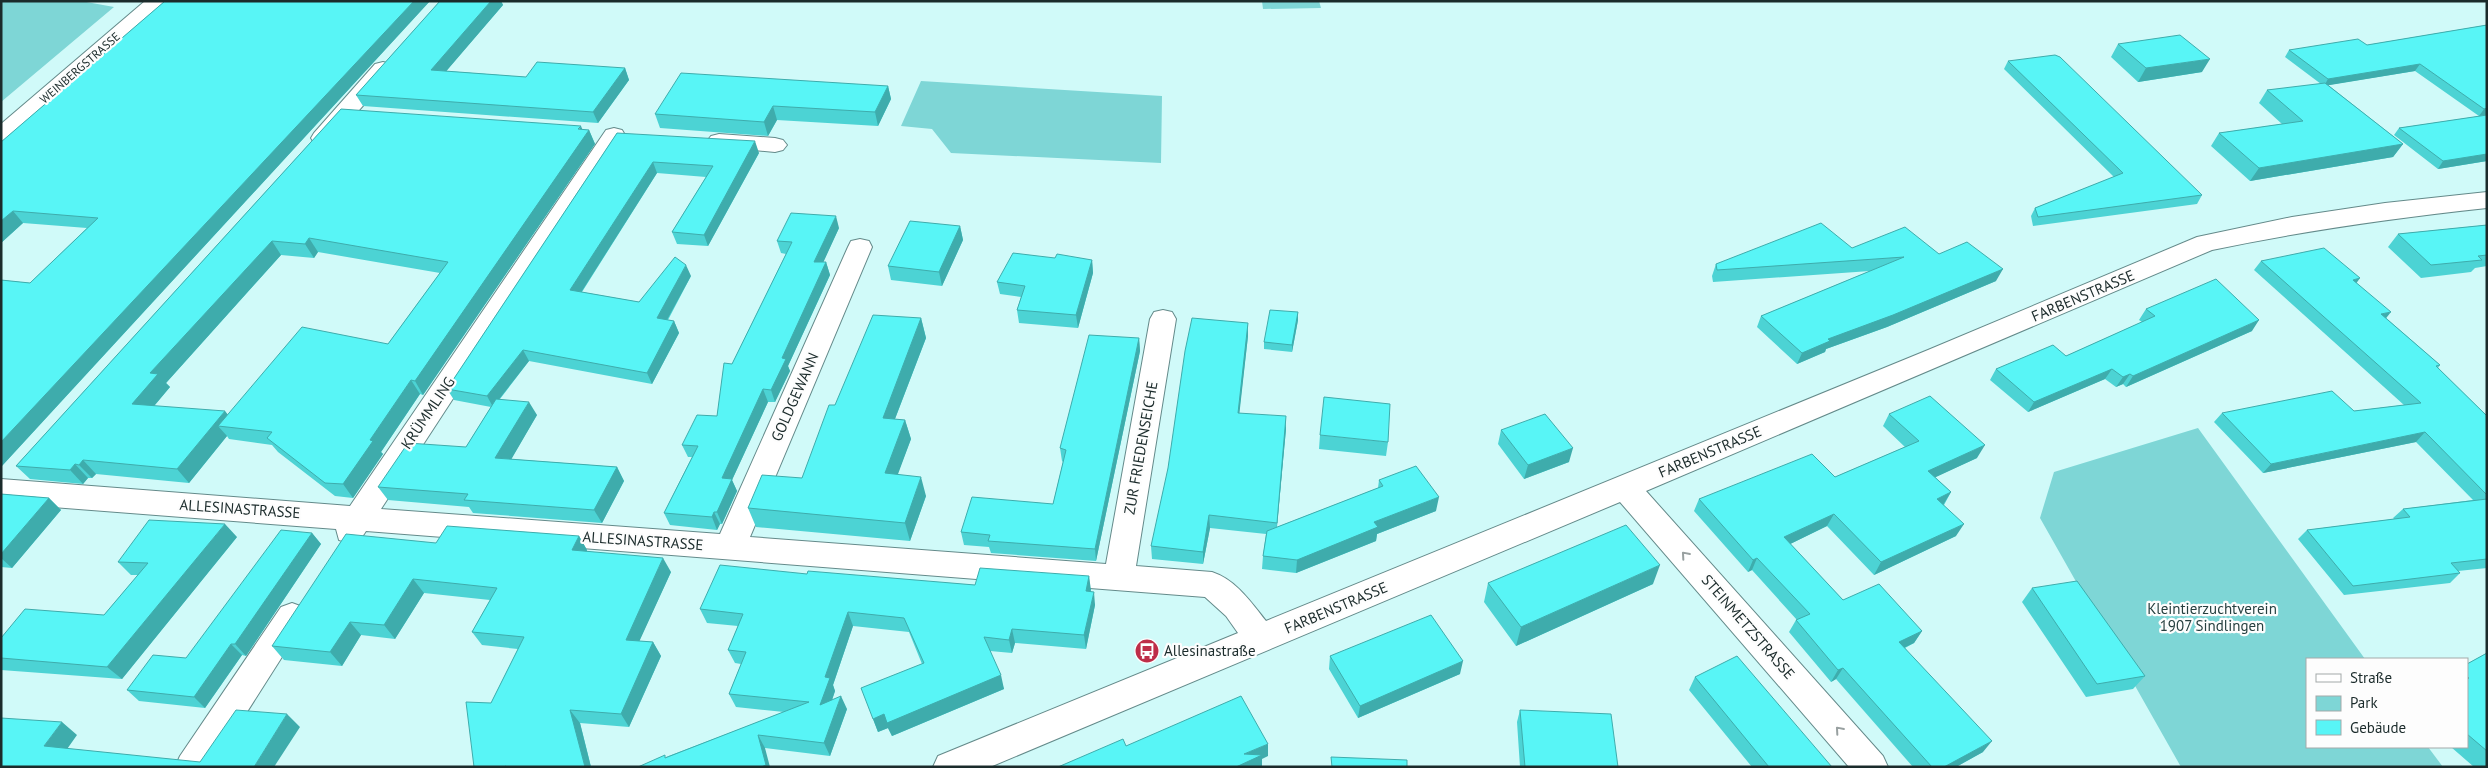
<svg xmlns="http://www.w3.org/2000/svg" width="2488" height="768" font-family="'PT Sans',sans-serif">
<rect width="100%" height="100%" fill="#d0faf9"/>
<path fill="#7ed6d6" d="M1,1H81L114,7L1,102Z
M1262,1H1319L1321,8L1263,9Z
M921,81L1162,96L1161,163L951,153L932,129L901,126Z
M2198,428L2365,659H2307V747H2428L2443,767H2181L2040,518L2054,472Z"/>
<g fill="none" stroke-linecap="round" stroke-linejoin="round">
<defs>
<path id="minor" d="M145,1H168L9,141L1,143V124Z
M383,62L391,64L394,69L391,74L330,143L322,145L314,143L311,138L314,133L375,64Z
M614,128L622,130L625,135L381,509L720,534L848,247L851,241L860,239L869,241L872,247L750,537L1106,564L1150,319L1154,312L1163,310L1172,312L1176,319L1136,566L1212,572C1236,580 1251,602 1266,621L1928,350L2197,237L2292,217L2385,203L2487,192V208C2394,218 2303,231 2212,250L1646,491L1883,756L1888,767H1849L1620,502L990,767H933L938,756L1238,633L1226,616L1205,597L366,531C359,543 352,544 339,540L336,529L1,503V479L350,506L606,130Z
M719,134L775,138L783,140L787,145L783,150L775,152L711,146L707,141L711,136Z
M292,603L303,607L308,616L212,767H175L180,756L281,607Z"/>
</defs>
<use href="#minor" stroke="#648a8a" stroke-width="2"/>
<use href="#minor" fill="#fff" fill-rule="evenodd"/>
</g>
<path fill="#4cd3d4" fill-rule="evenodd" d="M165,1H430L1,467V280L30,283L87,228L23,223L1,243V142Z
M440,1H501L503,5L446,71L526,77L625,68L629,80L598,123L363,106L356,95Z
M2487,25V115L2479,116L2415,71L2328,85L2403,144L2393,157L2250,181L2211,146L2219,133L2282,124L2259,103L2267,90L2321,84L2285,57L2289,50L2367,45Z
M2118,44L2202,72L2138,82L2111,57Z
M2008,61L2202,195L2197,204L2033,226L2031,216L2035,208L2114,177L2004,69Z
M888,86L891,99L878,126L777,120L768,136L660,128L655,114Z
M341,109L589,130L595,144L423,395L420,394L381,452L383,454L353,498L335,496L278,452L272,445L229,439L227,436L189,483L96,474L92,478H88L83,484L30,479L16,466ZM318,252L440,273L388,344L227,415L154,406L170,387L166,383L281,255L314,258Z
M2487,115V161L2438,169L2394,135L2399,128Z
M617,133L759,153L708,246L677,244L672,232L706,177L657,173L582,292L639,302L691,276L668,320L674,321L679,333L652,384L529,361L500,399L537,415L511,459L617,467L624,481L602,523L473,513L469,507L388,500L378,487L466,447L491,407L454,400L447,389Z
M2487,225V266L2475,268L2471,272L2421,278L2388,247L2398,234Z
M960,226L963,240L942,286L891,280L888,266Z
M839,228L823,262H826L830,275L788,366L790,371L775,402H768L732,480L737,491L722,524H720L717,530L670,525L664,513L692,457H688L682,445L717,416L732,364L786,254L781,253L777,241Z
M1852,248L1939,254L1996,281L1887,327L1826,349L1825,352L1797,364L1757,327L1761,316L1870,271L1713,282L1712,276L1716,264Z
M1055,258L1092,260L1093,273L1078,328L1019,323L1017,310L1021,297L1000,294L997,282Z
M2261,261L2356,283L2386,318L2440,365L2438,368L2487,416V568L2458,571L2460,573L2450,583L2344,595L2298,539L2307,530L2394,519L2393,518L2403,509L2473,500L2416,442L2263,473L2214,422L2222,413L2354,411L2404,405L2254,270Z
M2146,309L2252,331L2126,387L2123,384L2116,387L2105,379L2028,412L1990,380L1996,369L2066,356L2142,322L2139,320Z
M1298,312V320L1292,352L1264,349V342Z
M921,318L926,338L895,419L905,420L911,439L897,475L926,496L910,541L756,527L748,508L802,478L835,405Z
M1248,323V336L1239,413L1286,429L1277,527L1378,488L1379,480L1436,511L1377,534L1376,541L1296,573L1262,569L1263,556L1266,534L1210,528L1203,564L1152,559L1151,546Z
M1139,338L1140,351L1096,561L991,553L989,547L964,545L961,532L1053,504L1063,462L1062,461L1060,448Z
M1889,414L1977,458L1935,477L1951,492L1944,505L1956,536L1874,575L1827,526L1790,544L1843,600L1922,631L1914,643L1905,648L1983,752L1956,767H1913L1836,679L1831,682L1789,632L1796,620H1797L1752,570L1748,572L1694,511L1699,499L1835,477L1905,447L1883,426Z
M1501,430L1569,462L1524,479L1498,444Z
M1320,435L1388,442L1386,456L1319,449Z
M1,494L49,498L61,510L12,568L1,567Z
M312,533L321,544L246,656L242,655L205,708L139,701L127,690L186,658Z
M579,536L587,550V551L671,572L639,641L653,642L661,656L629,727L580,723L591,767H474L491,703L518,649L482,645L472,632L490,600L424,593L395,639L361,635L342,666L284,660L272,646L436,543Z
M237,537L122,679L1,670V638L104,615L138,575H131L118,562Z
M807,574L975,585L1089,576L1090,591L1095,605L1086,649L1015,643L1012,653L990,651L1004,689L892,736L888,728L878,732L873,719L922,664L909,632L853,626L833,685L835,691L832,700L847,709L830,756L765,748L666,757L784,712L736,707L729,694L741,664L735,663L728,650L738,626L707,623L700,609Z
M1488,583L1653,584L1516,646L1484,602Z
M2032,588L2145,676L2133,689L2086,697L2022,602Z
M2487,653V767H2474L2451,747H2467V664Z
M1330,656L1460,674L1358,718L1329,669Z
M1695,677L1832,767H1752L1689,690Z
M1520,710L1618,767H1520L1517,722Z"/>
<path fill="#3eacac" d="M414,1H430L1,467V442Z
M491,1H501L503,5L437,82L431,70Z
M2210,59L2202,72L2138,82L2146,68Z
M2420,64L2415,71L2324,86L2328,79Z
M625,68L629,80L598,123L593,112Z
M888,86L891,99L878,126L875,112Z
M773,106L777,120L768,136L764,122Z
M2487,108V115L2479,116L2484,109Z
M581,126L585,136L589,130L595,144L423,395L415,381Z
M755,141L759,153L708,246L704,235Z
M2403,144L2393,157L2250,181L2259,168Z
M2487,154V161L2438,169L2443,161Z
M653,162L657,173L575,302L570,290Z
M13,211L23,223L1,243V221Z
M836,216L839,228L818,274L814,262Z
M960,226L963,240L942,286L939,272Z
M309,238L318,252L314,258L305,244Z
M272,241L281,255L166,383L170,387L144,418L132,404L150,373Z
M1092,260L1093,273L1078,328L1076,315Z
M826,262L830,275L788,366L790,371L775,402L771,390L782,358Z
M686,265L691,276L662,329L657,318Z
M2003,269L1996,281L1887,327L1826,349L1825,352L1797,364L1802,353L1828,339Z
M2360,278L2353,288V280Z
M1298,312V320L1292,352V345Z
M2391,312L2383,322L2381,314Z
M921,318L926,338L888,437L883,418Z
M2259,320L2252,331L2126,387L2133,376Z
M674,321L679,333L652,384L647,373Z
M1248,323V336L1238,426V413Z
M1139,338L1140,351L1096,561L1095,549Z
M523,350L529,361L493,407L487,396Z
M2112,369L2105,379L2028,412L2034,402Z
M2130,374L2123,384L2116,387L2123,377Z
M411,380L420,394L381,452L383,454L353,498L343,484L370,440Z
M763,389L768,402L732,480L737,491L722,524L717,512L722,478Z
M529,402L537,415L504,472L495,458Z
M225,411L236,425L218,426L227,436L189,483L177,469Z
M1286,416V429L1276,536L1277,523Z
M905,420L911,439L891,493L885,473Z
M2425,432L2416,442L2263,473L2271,464Z
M1985,445L1977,458L1921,484L1928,471Z
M1573,448L1569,462L1524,479L1528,465Z
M83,460L96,474L92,478L79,465Z
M75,464L88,478L83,484L70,470Z
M617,467L624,481L602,523L594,510Z
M921,477L926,496L910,541L905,523Z
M1951,492L1943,505L1937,499Z
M1439,497L1436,511L1377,534L1376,541L1296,573L1297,560L1374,522Z
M49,498L61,510L12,568L1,558V554Z
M714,512L720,524L717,530L712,517Z
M1834,514L1827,526L1778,550L1784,537Z
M1209,515L1210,528L1203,564V552Z
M225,524L237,537L122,679L107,667Z
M1964,524L1956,536L1874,575L1881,562Z
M312,533L321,544L246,656L235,644Z
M579,536L587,550L580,564L572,550Z
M663,558L671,572L634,653L626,640Z
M1757,558L1752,570L1748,572L1753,560Z
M1660,565L1653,584L1516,646L1521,627Z
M1089,576L1091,590L1088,605L1086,591Z
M413,579L424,593L395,639L384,625Z
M1094,592L1095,605L1086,649L1084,635Z
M848,612L853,626L833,685L835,691L826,718L820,705L825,677Z
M350,622L361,635L342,666L330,652Z
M1012,629L1015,643L1012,653L1009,640Z
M1922,631L1914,643L1891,654L1899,642Z
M653,642L661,656L629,727L621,714Z
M231,644L242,655L205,708L194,697Z
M1463,661L1460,674L1358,718L1360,706Z
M1843,668L1836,679L1831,682L1838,670Z
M1001,675L1004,689L892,736L888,728L878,732L873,719L884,714Z
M841,696L847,709L830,756L824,743Z
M570,710L580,723L591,767H585Z
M287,714L300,727L274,767H254Z
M62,722L77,735L60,759L44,746Z
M758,735L765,748L770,767H761Z
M1992,741L1983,752L1956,767H1944Z
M1268,744V756L1262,759V767H1236L1244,754Z"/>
<path fill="#58f5f6" stroke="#3eacac" d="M165,1H414L1,442V280L30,283L98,218L13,211L1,221V142Z
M440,1H491L431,70L526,77L537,62L625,68L593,112L356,95Z
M2487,25V108L2484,109L2420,64L2328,79L2289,50L2358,39L2367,45Z
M2180,35L2210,59L2146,68L2118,44Z
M2055,55L2060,57L2202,195L2038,217L2035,208L2123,173L2008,61Z
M681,73L888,86L875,112L773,106L764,122L655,114Z
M2325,83L2403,144L2259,168L2219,133L2303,121L2267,90Z
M341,109L581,126L578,129L589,130L415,381L411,380L370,440L373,441L343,484L325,483L267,438L272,432L218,426L302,327L388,344L448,262L309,238L305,244L272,241L150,373L158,374L132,404L225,411L177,469L83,460L79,465L75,464L70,470L16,466Z
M2487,115V154L2443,161L2399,128Z
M617,133L755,141L704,235L672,232L713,166L653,162L570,290L639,302L675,257L686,265L657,318L674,321L647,373L523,350L487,396L447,389Z
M791,213L836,216L814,262H826L782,358L786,359L771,390L763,389L722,478L732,479L717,512H714L712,517L664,513L698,446L682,445L697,415L717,416L724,363L732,364L792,242L777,241Z
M910,221L960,226L939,272L888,266Z
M1821,223L1852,248L1905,227L1939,254L1967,242L2003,269L1893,315L1828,339L1830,341L1802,353L1761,316L1904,257L1717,270L1716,264Z
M2487,225V255L2478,256L2482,260L2431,265L2398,234Z
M2324,248L2360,278L2353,280L2391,312L2381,314L2440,365L2436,366L2487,416V495L2425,432L2271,464L2222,413L2332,391L2354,411L2421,403L2261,261Z
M1013,253L1055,258L1057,254L1092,260L1076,315L1017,310L1025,286L997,282Z
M2216,279L2259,320L2133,376L2130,374L2123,377L2112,369L2034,402L1996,369L2053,345L2066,356L2155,316L2146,309Z
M1270,310L1298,312L1292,345L1264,342Z
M873,315L921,318L883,418L905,420L885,473L921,477L905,523L748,508L762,475L802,478L829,405H835Z
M1192,318L1248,323L1238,413L1286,416L1277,523L1209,515L1203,552L1151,546L1168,468L1185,351Z
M1089,335L1139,338L1095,549L988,541L990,535L961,532L972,497L1053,504L1066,450L1060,448Z
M1930,396L1985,445L1928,471L1951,492L1937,499L1964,524L1881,562L1834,514L1784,537L1843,600L1879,584L1922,631L1899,642L1992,741L1944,767H1932L1843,668L1838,670L1796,620L1810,614L1757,558L1753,560L1699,499L1812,454L1835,477L1919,441L1889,414Z
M1324,397L1390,404L1388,442L1320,435Z
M496,399L529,402L495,458L617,467L594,510L464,500L468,494L378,487L408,443L466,447Z
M1545,414L1573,448L1528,465L1501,430Z
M1416,466L1439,497L1374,522L1378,527L1297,560L1263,556L1267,531L1383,486L1379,480Z
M1,494L49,498L1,554Z
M2487,499V559L2451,563L2460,573L2353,586L2307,530L2410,517L2403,509Z
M149,520L225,524L107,667L1,658V638L25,609L104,615L148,563L118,562Z
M1626,525L1660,565L1521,627L1488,583Z
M447,526L579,536L572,550L663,558L626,640L653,642L621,714L570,710L585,767H506V766L504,767H474L466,702L491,703L524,637L472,632L497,588L413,579L384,625L350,622L330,652L272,646L346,534L436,543Z
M281,530L312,533L235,644H231L194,697L127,690L153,655L186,658Z
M720,565L807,574L808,571L975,585L980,568L1089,576L1086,591L1094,592L1084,635L1012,629L1009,640L984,637L1001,675L887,723L884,714L873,719L861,688L924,663L904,618L848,612L825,677L830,678L820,705L841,696L824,743L758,735L766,765L761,767H638L665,755V758L809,702L729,694L746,652L728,650L743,614L700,609Z
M2077,581L2145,676L2097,684L2032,588Z
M1431,615L1463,661L1360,706L1330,656Z
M2487,653V751L2467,734V680L2469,678L2467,676V664Z
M1737,656L1832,767H1769L1695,677Z
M1241,696L1268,744L1244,754L1262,755L1236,767H1058L1123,739L1126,746Z
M236,710L287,714L254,767H1V718L62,722L44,746L200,762Z
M1520,710L1611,714L1618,767H1525Z
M1331,757L1407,760V767H1332Z"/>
<defs><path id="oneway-chevron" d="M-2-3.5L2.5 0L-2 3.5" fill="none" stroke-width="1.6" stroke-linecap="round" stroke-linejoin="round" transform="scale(1.25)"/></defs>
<g stroke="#98a0a0">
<use href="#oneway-chevron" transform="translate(1685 555) rotate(-131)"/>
<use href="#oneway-chevron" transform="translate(1839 730) rotate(-131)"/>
</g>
<defs>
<symbol id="bus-disc" viewBox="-11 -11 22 22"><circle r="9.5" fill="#be2d48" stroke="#fdfdfd"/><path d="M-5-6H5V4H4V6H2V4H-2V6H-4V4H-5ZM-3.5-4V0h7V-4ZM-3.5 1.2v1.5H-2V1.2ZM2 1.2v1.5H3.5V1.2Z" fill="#fff"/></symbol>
</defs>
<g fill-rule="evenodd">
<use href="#bus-disc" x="1133" y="637" width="28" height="28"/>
</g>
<g text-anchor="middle" stroke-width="4.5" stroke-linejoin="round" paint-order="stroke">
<g font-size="12" fill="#1b2b2b" stroke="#fdfdfd">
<text transform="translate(80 68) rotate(-41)" y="4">WEINBERGSTRASSE</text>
</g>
<g font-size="15" fill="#1b2b2b" stroke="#fdfdfd">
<text transform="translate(2083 296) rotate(-23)" y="5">FARBENSTRASSE</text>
<text transform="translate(795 397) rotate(-66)" y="5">GOLDGEWANN</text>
<text transform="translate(428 413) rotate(-56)" y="5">KRÜMMLING</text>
<text transform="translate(1141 448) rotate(-80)" y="5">ZUR FRIEDENSEICHE</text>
<text transform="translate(1710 452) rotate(-23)" y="5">FARBENSTRASSE</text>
<text transform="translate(240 509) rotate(4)" y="5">ALLESINASTRASSE</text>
<text transform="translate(643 541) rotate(4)" y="5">ALLESINASTRASSE</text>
<text transform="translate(1336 608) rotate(-23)" y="5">FARBENSTRASSE</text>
<text transform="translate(1748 627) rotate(49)" y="5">STEINMETZSTRASSE</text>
</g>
<g font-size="15" fill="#253f3f" stroke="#fdfdfd">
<text x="2212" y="614">Kleintierzuchtverein<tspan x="2212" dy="17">1907 Sindlingen</tspan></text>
</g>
<g font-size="15" fill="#1b2b2b" stroke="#fdfdfd" text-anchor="start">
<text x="1164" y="656">Allesinastraße</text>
</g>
</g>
<rect width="2488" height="768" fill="none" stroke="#1b2b2b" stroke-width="5"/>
<rect x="2306" y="658" width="162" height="90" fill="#fdfdfd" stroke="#a3a9a9"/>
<rect x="2316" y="674" width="25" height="8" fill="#ffffff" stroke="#a3a9a9"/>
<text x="2350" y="683" font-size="15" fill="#1b2b2b">Straße</text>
<rect x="2316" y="696" width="25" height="15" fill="#7ed6d6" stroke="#a3a9a9"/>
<text x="2350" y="708" font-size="15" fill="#1b2b2b">Park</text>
<rect x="2316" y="720" width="25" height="15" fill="#58f5f6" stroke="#a3a9a9"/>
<text x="2350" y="733" font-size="15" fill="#1b2b2b">Gebäude</text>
</svg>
